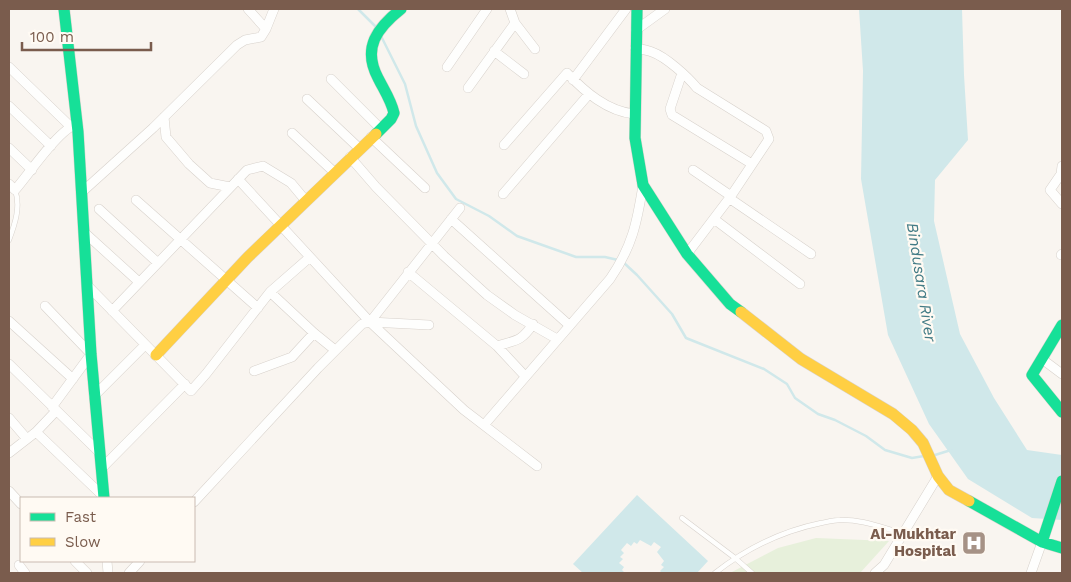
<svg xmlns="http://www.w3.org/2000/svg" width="1071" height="582" font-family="'Work Sans',sans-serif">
<rect width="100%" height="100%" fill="#f9f5f0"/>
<path fill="#e7f0db" d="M816,538L889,541L860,573H730L778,548Z"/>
<path fill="#d0e8ea" d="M859,9H962L964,75L968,140L935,180L934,221L960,334L994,398L1027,450L1062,455V520L1032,518L968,479L929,424L888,335L861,179L863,71Z
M637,495L708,561L697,573H662L660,571L664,567L661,565L664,561L657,552L661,547L654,542L651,546L640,540L637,544L634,542L631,546L627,543L621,550L624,553L620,557L623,559L619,563L624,567L622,570L625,573H583L573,564Z"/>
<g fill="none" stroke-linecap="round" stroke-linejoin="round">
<path stroke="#d0e8ea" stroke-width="2.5" d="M358,9L376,27
M381,36L405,84L416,126L437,173L456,199L489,216L517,236L576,257H605L618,260
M623,262L637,275L672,314L686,338L764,369L787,384L795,398L818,414L835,420L866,436L885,450L912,458L924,456
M935,455L951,450"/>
<defs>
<path id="lane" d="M9,240C15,224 21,206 15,190
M682,518L735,558L752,573
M715,573C747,548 782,531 821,523C827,522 834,520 840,520C861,519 883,528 903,533"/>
<path id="street" d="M248,9L266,29
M510,9L515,23L535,49
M636,30L665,9
M635,48C641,49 647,50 652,52C666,57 687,76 697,88L766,131L769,139L731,196L687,254
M494,51L524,74
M9,67L70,126
M447,67L487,9
M682,73L670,109L672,115L752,164
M331,79L381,129
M573,80L626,9
M468,88L515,23
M307,99L360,149
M9,106L51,146
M164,117L166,137L189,164L210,183L230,187
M292,133L334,172
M371,137L425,188
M504,145L567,73C585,92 607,111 634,114
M9,148L32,170
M350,157L376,187L444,256L487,295L515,315L557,339
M1062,166L1061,174L1050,190L1062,204
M693,170L731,196
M238,179L370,322L464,410L537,466
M9,184L15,190C29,174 59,129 77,124
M82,192L153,128L237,45L245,40L261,37L266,29L274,9
M503,194L589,94
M729,198L811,254
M136,200L258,308
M99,209L158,263
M451,219L569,325
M714,219L800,284
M85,233L139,282
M1061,255L1062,254
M408,272L497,346C516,340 521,342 533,324
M88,286L191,391L206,374L270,292L314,333L335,350
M270,292L310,257
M45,306L91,354L52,407
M112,311L247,170L263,166L291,183L306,201
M9,321L73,379
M370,322L460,208
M497,346L525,376
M1042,359L1062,374
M9,364L100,453
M254,371L292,357L314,333
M94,396L145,345
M9,418L27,439
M484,425L610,279C632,247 637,223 643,185
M36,432L104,497
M9,453L36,432L56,411
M102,468L185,384
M9,491L21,504
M194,502L318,368L362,324L370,322L429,325
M75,561L87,573
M107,561L108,573
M19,565L25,573
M129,573L140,561
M875,573L884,565L938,476
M1031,573L1042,542"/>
<path id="fast" d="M64,9L78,132L91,354L104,498
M637,9L635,138L643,185L687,254L730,304L741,312
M376,134L391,119L394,113C391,100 384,90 378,78C362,48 377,28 401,9
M1062,325L1032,375L1062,412
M969,501L1042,542L1062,548
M1042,542L1062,481"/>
<path id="slow" d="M741,312L801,359L893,414L912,430L923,443L938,476L949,490L969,501
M156,355L248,257L376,134"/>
</defs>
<use href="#lane" stroke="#d7d1cb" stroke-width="5.5"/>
<use href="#street" stroke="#d7d1cb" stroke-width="10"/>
<use href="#fast" stroke="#d9d2cb" stroke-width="12"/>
<use href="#slow" stroke="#d9d2cb" stroke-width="12"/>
<use href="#lane" stroke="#fefefd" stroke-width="4.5"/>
<use href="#street" stroke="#fefefd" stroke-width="9"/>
<use href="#fast" stroke="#16e098" stroke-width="11"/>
<use href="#slow" stroke="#ffcf43" stroke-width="11"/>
</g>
<defs>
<symbol id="hospital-square" viewBox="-11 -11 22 22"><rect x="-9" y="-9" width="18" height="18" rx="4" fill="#a69286" stroke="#fffaf3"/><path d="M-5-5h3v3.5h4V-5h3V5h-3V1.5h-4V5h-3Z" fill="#fff"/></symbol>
</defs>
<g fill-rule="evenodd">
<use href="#hospital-square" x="960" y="529" width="28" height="28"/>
</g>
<g text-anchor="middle" stroke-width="4.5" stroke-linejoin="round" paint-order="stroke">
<g font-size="15" font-weight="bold" fill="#7a5c4d" stroke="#fffaf3" text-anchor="end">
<text x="956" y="539">Al-Mukhtar<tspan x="956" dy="17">Hospital</tspan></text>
</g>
<g font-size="16" font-style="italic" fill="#437c86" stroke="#fffaf3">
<text transform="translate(922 282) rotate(81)" y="6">Bindusara River</text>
</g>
</g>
<rect width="1071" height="582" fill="none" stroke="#7a5c4d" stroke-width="20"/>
<rect x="20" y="497" width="175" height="65" fill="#fffaf3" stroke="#cabbb1"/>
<rect x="30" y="513" width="25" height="8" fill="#16e098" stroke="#cabbb1"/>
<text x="65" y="522" font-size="15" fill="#7a5c4d">Fast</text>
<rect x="30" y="538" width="25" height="8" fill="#ffcf43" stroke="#cabbb1"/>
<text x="65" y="547" font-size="15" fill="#7a5c4d">Slow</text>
<path d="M22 42v8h129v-8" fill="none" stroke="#7a5c4d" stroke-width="2.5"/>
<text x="30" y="42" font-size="15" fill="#7a5c4d" stroke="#fffaf3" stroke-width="4" paint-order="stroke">100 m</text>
</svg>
